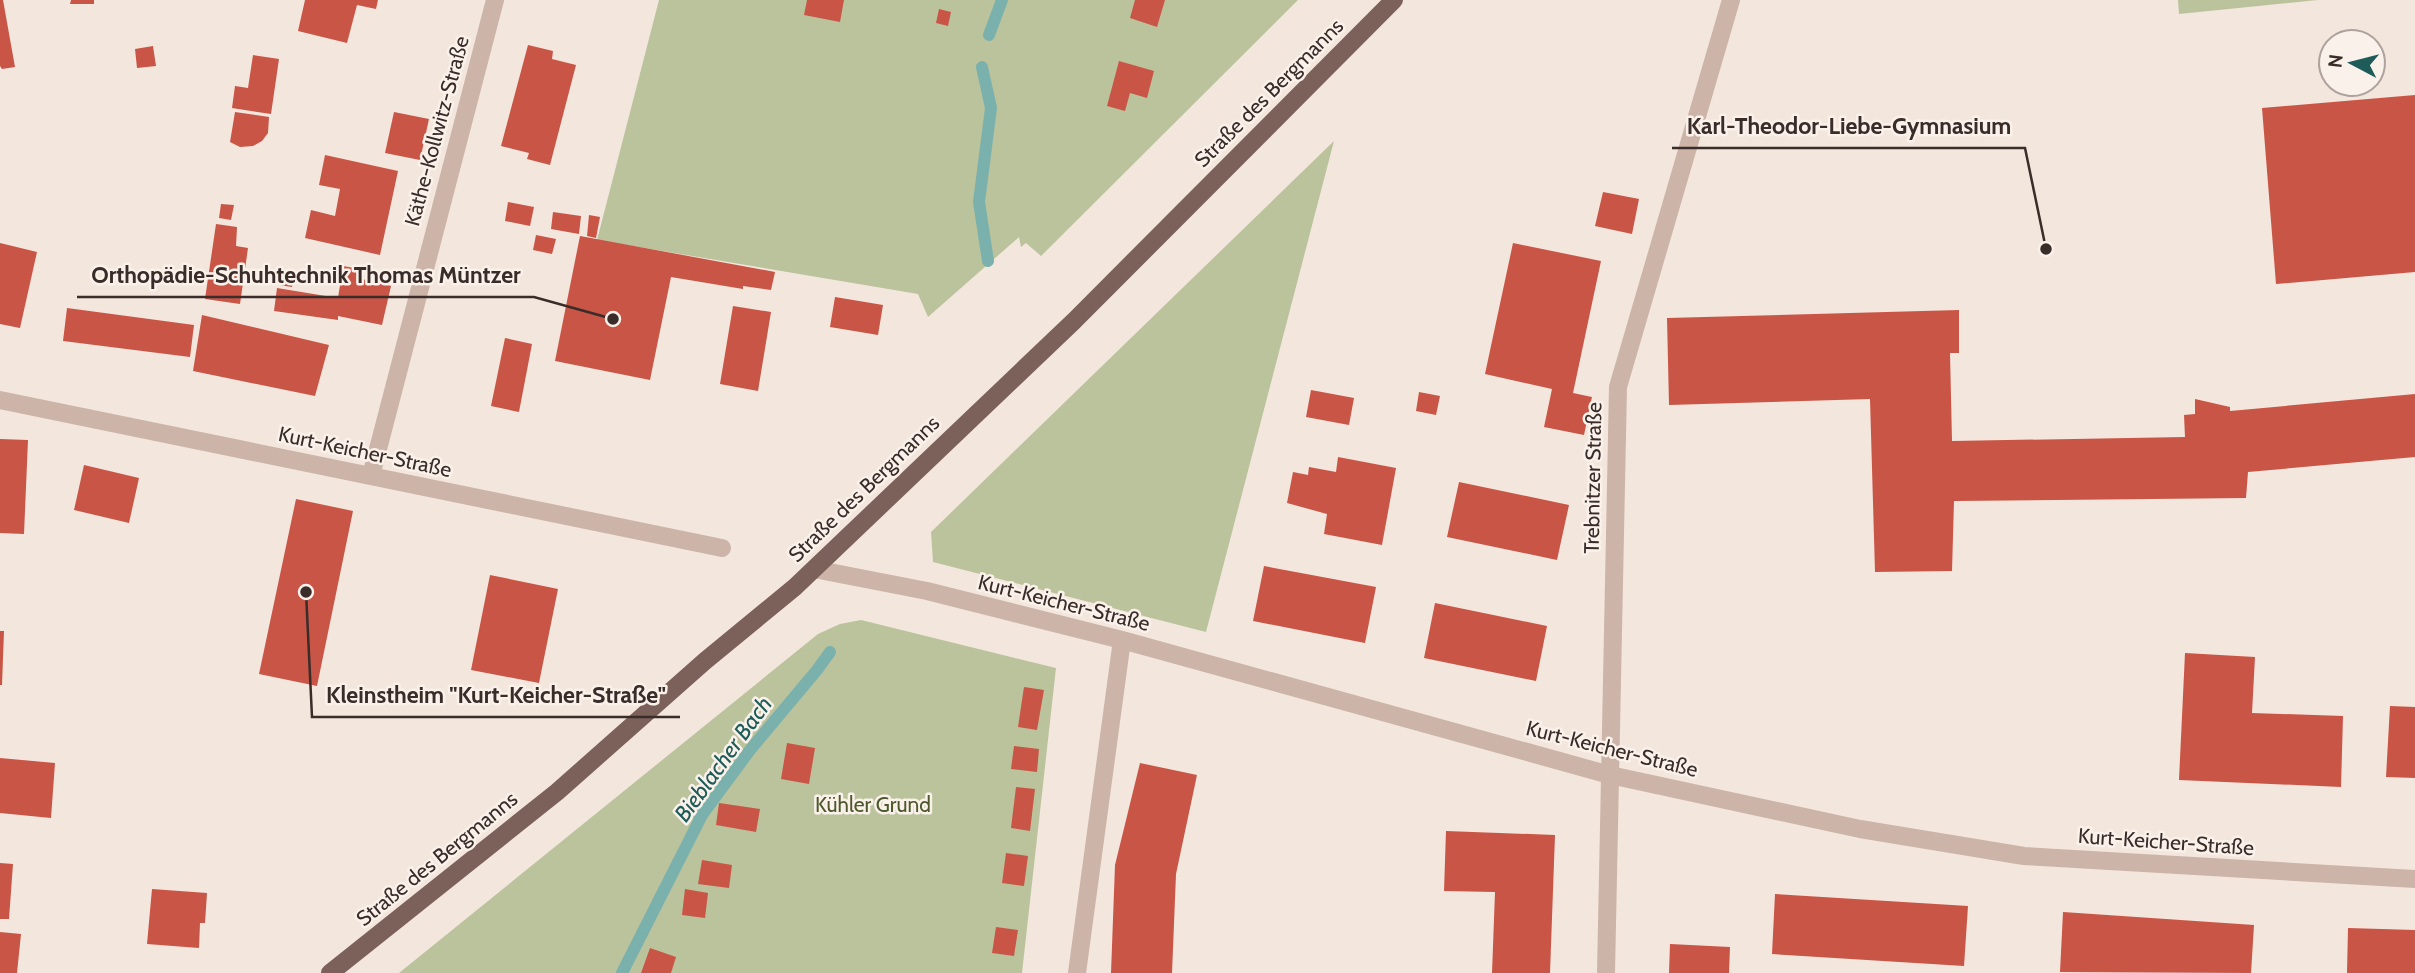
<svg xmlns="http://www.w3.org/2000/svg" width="2415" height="973" font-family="Cabin,sans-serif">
<rect width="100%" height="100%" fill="#f3e6dd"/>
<path fill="#bbc39d" d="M659,0H1298L1041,256L1026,243L1021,247L1019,237L928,317L918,294L597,240Z
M2178,0H2318L2179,14Z
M1334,141L1206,632L933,562L931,532Z
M861,620L1056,668L1022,973H399L818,634L840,624Z"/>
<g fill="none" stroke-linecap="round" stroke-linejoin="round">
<path stroke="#7bb1ad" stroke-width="12" d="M989,35L1002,0
M982,67L991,108L979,202L988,261
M622,973L702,815L750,750L817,670L830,652"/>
</g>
<path fill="#c95546" d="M0,0H3L15,67L2,69L0,66Z
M71,0H94V4H70Z
M305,0H378L376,9L357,5L347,43L298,31Z
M807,0H844L840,22L804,15Z
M1135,0H1165L1157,27L1130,18Z
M939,9L951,12L948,26L936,23Z
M528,45L553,51L552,59L576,65L550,165L527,159L529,153L501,146Z
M153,46L156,66L137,68L135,49Z
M253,55L279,59L271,114L232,108L235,86L248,88Z
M1119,61L1154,71L1147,98L1130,93L1125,111L1107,106Z
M2415,95V272L2276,284L2262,108Z
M235,112L269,117L268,133L262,141L253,146L240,147L230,142Z
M394,112L429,119L420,160L385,153Z
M325,155L398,171L380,255L305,238L311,210L335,216L340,189L319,185Z
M1603,192L1639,199L1632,234L1595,226Z
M508,202L534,207L530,226L505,221Z
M221,204L234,205L231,220L219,218Z
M553,212L581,216L579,234L551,229Z
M589,215L600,217L596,238L587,236Z
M216,224L237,227L236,246L248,248L240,304L205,299Z
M536,235L556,239L552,254L533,250Z
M580,236L775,272L771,290L743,286V289L671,277L650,380L555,361Z
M0,243L37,252L20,328L0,324Z
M1513,243L1601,261L1573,393L1592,397L1584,435L1544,427L1552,389L1485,374Z
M343,266L360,269L358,278L391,286L382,325L338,316V320L274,311L277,288L338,298Z
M281,275L294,277L292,287L279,285Z
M835,297L883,305L878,335L830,327Z
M733,306L771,312L758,391L720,384Z
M67,308L194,325L190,357L63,341Z
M1959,310V353H1950L1952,441L2185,437L2184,415L2195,414V399L2230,407V411L2415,394V457L2248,472L2246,498L1954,501L1952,571L1875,572L1870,399L1669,405L1667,318Z
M202,315L329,345L315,396L193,371Z
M505,338L532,344L519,412L491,406Z
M1311,390L1354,398L1349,425L1306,417Z
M1419,392L1440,396L1436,415L1416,411Z
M0,439L28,440L24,534L0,533Z
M1338,457L1396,468L1382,545L1324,534L1327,514L1287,503L1293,472L1308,475L1309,467L1336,472Z
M84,465L139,478L129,523L74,510Z
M1459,482L1569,505L1557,560L1447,537Z
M296,499L353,511L317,686L259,674Z
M1264,566L1376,587L1365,643L1253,621Z
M490,575L558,589L539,683L471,670Z
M1435,603L1547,626L1536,681L1424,658Z
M0,631H4L2,685H0Z
M2185,653L2255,657L2252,713L2343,716L2341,787L2179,780Z
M1024,687L1044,690L1037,730L1018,727Z
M2390,706L2415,707V778L2386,777Z
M787,743L815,748L809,784L781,779Z
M1014,746L1039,749L1037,772L1011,769Z
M0,758L55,763L51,818L0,813Z
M1140,763L1197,775L1176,874L1172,973H1111L1115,865Z
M1016,787L1035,789L1030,831L1011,828Z
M719,803L760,809L756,832L716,825Z
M1446,831L1555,835L1550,973H1492L1495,892L1444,891Z
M1006,853L1028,856L1024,886L1002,883Z
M702,860L732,865L729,888L698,884Z
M0,863L13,864L9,919H0Z
M152,889L207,893L205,923H200L199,948L147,944Z
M685,889L708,893L705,918L682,915Z
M1775,894L1968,906L1964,966L1772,954Z
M2063,912L2254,925L2251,973L2060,972Z
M996,927L1018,930L1014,956L992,953Z
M2348,928L2415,930V973H2347Z
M0,932L21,934L17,973H0Z
M1670,944L1730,947L1729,973H1669Z
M650,948L676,957L671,973H641Z"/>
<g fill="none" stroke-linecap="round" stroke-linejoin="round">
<path stroke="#ccb4a9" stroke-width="18" d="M0,400L722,548
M371,476L495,0
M814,569L927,591L1122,640L1610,775L1860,829L2024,856L2415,879
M1077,973L1122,640
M1606,973L1618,387L1731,0"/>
<path stroke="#7b615a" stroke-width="18" d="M330,973L557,792L705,661L795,587L1074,321L1394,0"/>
</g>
<g text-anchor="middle" stroke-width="5" stroke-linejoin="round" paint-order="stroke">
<g font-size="21" fill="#392c29" stroke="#faf1ea">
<text transform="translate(1269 93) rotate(-45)" y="7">Straße des Bergmanns</text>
<text transform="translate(437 131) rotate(-75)" y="7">Käthe-Kollwitz-Straße</text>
<text transform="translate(365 452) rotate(12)" y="7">Kurt-Keicher-Straße</text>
<text transform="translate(1593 478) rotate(-89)" y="7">Trebnitzer Straße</text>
<text transform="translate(864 489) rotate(-44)" y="7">Straße des Bergmanns</text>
<text transform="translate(1064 603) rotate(14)" y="7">Kurt-Keicher-Straße</text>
<text transform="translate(1612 749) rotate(14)" y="7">Kurt-Keicher-Straße</text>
<text transform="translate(2166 842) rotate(4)" y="7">Kurt-Keicher-Straße</text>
<text transform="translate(437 859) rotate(-39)" y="7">Straße des Bergmanns</text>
</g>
<g font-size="21" fill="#4d582c" stroke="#faf1ea">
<text x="873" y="812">Kühler Grund</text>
</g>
<g font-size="23" font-style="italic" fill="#1d5c58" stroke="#faf1ea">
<text transform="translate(723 759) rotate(-54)" y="8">Bieblacher Bach</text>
</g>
</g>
<path fill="none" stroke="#392c29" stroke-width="2.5" d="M2046 249L2025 148H1672M613 319L534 297H77M306 592L312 717H680"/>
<g fill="#392c29" stroke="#faf1ea" stroke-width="2.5">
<circle cx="2046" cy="249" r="7"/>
<circle cx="613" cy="319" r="7"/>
<circle cx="306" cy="592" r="7"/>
</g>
<g font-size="23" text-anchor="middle" font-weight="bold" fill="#392c29" stroke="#faf1ea" stroke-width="5" stroke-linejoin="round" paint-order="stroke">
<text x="1849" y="134">Karl-Theodor-Liebe-Gymnasium</text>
<text x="306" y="283">Orthopädie-Schuhtechnik Thomas Müntzer</text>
<text x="496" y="703">Kleinstheim "Kurt-Keicher-Straße"</text>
</g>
<g transform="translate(2352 63) rotate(277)"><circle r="33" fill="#faf1ea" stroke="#ada29d" stroke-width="2"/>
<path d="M0-5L12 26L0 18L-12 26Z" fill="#1d5c58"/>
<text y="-10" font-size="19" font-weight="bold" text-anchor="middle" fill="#392c29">N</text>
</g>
</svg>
